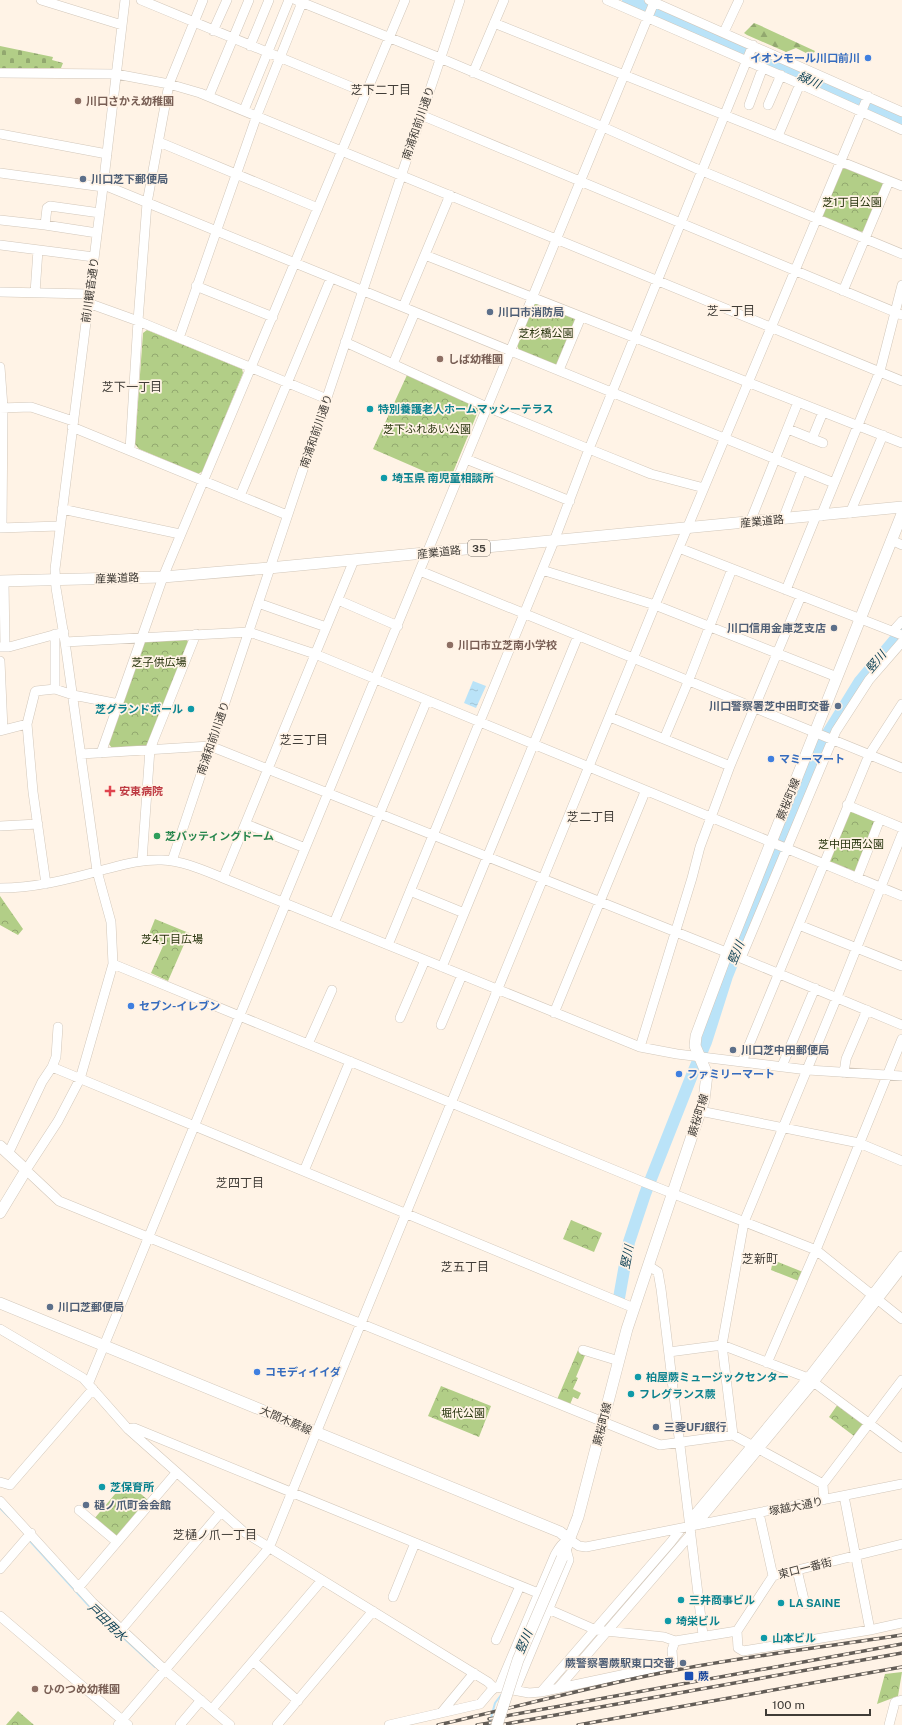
<svg xmlns="http://www.w3.org/2000/svg" width="902" height="1725" font-family="'Public Sans','Noto Sans JP',sans-serif">
<defs>
<pattern id="forest-firs" width="22" height="20" patternUnits="userSpaceOnUse"><rect width="22" height="20" fill="#b2ce87"/><path d="M5 1l3.5 6h-7zM16 11l3.5 6h-7z" fill="#92a86f"/></pattern>
<pattern id="cemetery-stones" width="16" height="16" patternUnits="userSpaceOnUse"><rect width="16" height="16" fill="#b2ce87"/><path d="M2 7V4a2 2 0 0 1 4 0v3zM10 15v-3a2 2 0 0 1 4 0v3z" fill="#92a86f"/></pattern>
<pattern id="park-crowns" width="20" height="18" patternUnits="userSpaceOnUse"><rect width="20" height="18" fill="#b2ce87"/><path d="M2 6a3 3 0 1 1 6 0M12 15a3 3 0 1 1 6 0" fill="none" stroke="#92a86f"/></pattern>
<pattern id="water-ripples" width="26" height="14" patternUnits="userSpaceOnUse"><rect width="26" height="14" fill="#bae3f8"/><path d="M2 4q2-2 4 0t4 0M15 11q2-2 4 0t4 0" fill="none" stroke="#a1c4d5"/></pattern>
</defs>
<rect width="100%" height="100%" fill="#fff3e6"/>
<path fill="url(#forest-firs)" d="M754,23L759,25L815,51L812,56L796,48L786,52L747,35L744,33Z"/>
<path fill="url(#cemetery-stones)" d="M0,46L53,57L52,60L63,63L61,68H0Z"/>
<path fill="url(#park-crowns)" d="M847,165L885,184L866,230L861,232L824,218L822,214L842,167Z
M537,303L574,317L576,321L558,364L556,365L519,350L517,345L533,305Z
M147,330L242,369L243,373L203,471L198,474L139,449L135,444L143,333Z
M407,375L478,407L479,409L449,482L373,449Z
M185,638L189,643L149,744L145,747L112,748L108,743L143,643L147,640Z
M848,811L876,820L857,870L853,872L831,863L829,857Z
M0,896L23,929L18,935L0,925Z
M155,919L189,933L168,981L151,973L163,946L147,939Z
M571,1220L602,1233L594,1252L563,1239Z
M773,1260L803,1272L799,1281L771,1270Z
M578,1350L586,1353L576,1377L578,1378L573,1389L581,1393L578,1399L573,1397L569,1407L556,1402Z
M441,1386L491,1406L479,1437L428,1416Z
M838,1404L864,1423L854,1436L829,1417Z
M126,1481L149,1501L120,1535H114L94,1519Z
M902,1672L898,1696L877,1704L885,1674Z
M18,1711L34,1725H6Z"/>
<path fill="url(#water-ripples)" d="M473,681L486,686L476,708L464,703Z"/>
<g fill="none" stroke-linecap="round" stroke-linejoin="round">
<path stroke="#bae3f8" stroke-width="2" d="M0,1508L9,1517
M29,1540L90,1607L155,1667
M489,1725L495,1703L501,1695"/>
<path stroke="#bae3f8" stroke-width="12" d="M628,0L796,72L902,121
M619,1298L629,1242L645,1194L692,1075L706,1042L727,976L808,773L828,733L860,681L902,631"/>
<defs>
<path id="minor" d="M41,0L122,25
M125,0L103,187L55,569L56,588L65,642L97,871L111,922L113,964L80,1079L58,1121L26,1170L59,1201L660,1445L733,1435L823,1484L824,1500
M141,0L366,93
M296,0L440,58L603,127L695,168L902,254
M607,0L800,84L902,130
M649,0L902,112
M494,23L902,186
M213,31L227,0
M724,32L739,0
M250,46L269,0
M0,73L116,74L169,84L200,93L902,381
M473,73L504,0
M209,96L249,0
M749,105L763,67
M768,105L781,75
M244,110L289,0
M421,115L902,315
M0,134L107,154
M778,136L800,84
M159,142L318,208
M0,173L103,187
M104,185L834,483
M0,220L45,225
M97,233L45,225L47,208L50,206L100,213
M0,245L94,257
M425,255L902,443
M196,286L273,317
M843,291L889,181
M0,292L89,294
M35,293L38,250
M88,303L138,321L327,399
M403,307L450,195
M179,338L257,115L303,0
M345,342L487,407L589,449L651,474L704,488
M393,364L415,312
M0,367L3,407L2,527
M559,370L581,317
M0,408L31,407L73,421
M72,427L287,515
M788,429L823,443
M812,439L823,412
M130,450L138,321L147,203L169,84L203,0
M466,459L570,501
M240,496L331,278
M62,509L180,534
M850,513L883,435
M821,516L880,371L902,285
M783,519L802,470
M750,522L798,402
M0,528L59,526
M891,540L902,545
M679,548L902,635
M542,570L655,605L837,677
M420,571L902,768
M4,581L5,647
M786,590L816,516
M338,600L398,626
M258,603L326,627
M893,631L902,621
M55,634V689
M65,642L249,632L315,654L902,896
M1,647H9L64,632
M0,661L3,730
M610,717L730,766
M0,731L27,724
M664,739L688,682L732,569
M101,753L163,577L405,0
M81,754L210,746L741,958L902,1025
M847,805L902,828
M246,824L305,848
M0,826L38,824
M142,861L150,749L196,634
M172,861L460,0
M223,878L354,560
M857,878L880,819
M46,884L33,792L27,724L35,692L36,691L55,689L73,695L119,704
M0,888C34,888 66,880 99,871C119,866 140,859 162,860C183,861 203,870 223,878L640,1047L677,1054L808,1070L902,1076
M410,891L464,913
M283,902L655,0
M334,923L427,700
M799,925L902,966
M388,945L554,541L589,449L753,45
M741,958L836,731L869,680L902,642
M113,964L646,1183L816,1250L902,1319
M442,967L578,636
M554,1013L645,792
M400,1018L425,960
M441,1025L462,975
M308,1044L332,990
M640,1047L692,878L700,847L730,766L801,596
M742,1062L869,755L902,704
M782,1066L815,988
M52,1067L634,1308
M844,1073L846,1059L867,1010
M700,1111L859,1143L902,1161
M8,1154L42,1082L52,1067L56,1057L58,1027
M304,1171L350,1061
M649,1266L658,1272L661,1289L703,1635
M0,1329L83,1378L128,1429L244,1532L488,1682L494,1688
M583,1350L619,1361
M669,1352L722,1345L808,1378L902,1448
M767,1363L816,1250L902,1039
M89,1382L286,903
M128,1429L134,1428L538,1593
M733,1435L722,1345L744,1222L837,997L902,834
M0,1482L10,1485L93,1389
M823,1484L902,1380
M844,1496L870,1630
M0,1501L93,1603L165,1670L230,1725
M79,1510L117,1542
M759,1513L773,1576
M690,1520L808,1378L902,1256
M696,1525L814,1382L902,1268
M0,1569L31,1533
M797,1570L805,1604H803
M78,1588L176,1473
M393,1597L415,1543
M548,1609L596,1630L664,1637L675,1641
M0,1616L128,1725
M121,1630L221,1512
M737,1631L773,1576L902,1544
M496,1640L520,1586
M253,1661L298,1701
M499,1687L555,1555C559,1548 562,1542 570,1540L579,1546L586,1547L902,1484
M559,1687L691,1534
M515,1690L569,1560L566,1549
M541,1692L671,1542L681,1529
M212,1709L322,1580
M441,1713L474,1673
M118,1725L269,1548L655,605L868,96
M180,1725L201,1700
M277,1725L373,1611
M389,1725L480,1704L491,1691L496,1687L529,1693L541,1692L673,1664L672,1650L675,1641L737,1631L738,1648L743,1651L870,1630L902,1623
M889,1725L895,1702L902,1700"/>
<path id="major" d="M0,581L163,577L269,568L902,507
M0,1146L26,1170L0,1213
M0,1303L560,1532L570,1540
M562,1558L578,1517L627,1329L704,1100L707,1074L695,1046L696,1036L727,953L902,514"/>
</defs>
<use href="#minor" stroke="#d2c7ba" stroke-width="10"/>
<use href="#major" stroke="#d2c7ba" stroke-width="12"/>
<use href="#minor" stroke="#fff" stroke-width="9"/>
<use href="#major" stroke="#fff" stroke-width="11"/>
<defs>
<path id="rail" d="M489,1719L902,1644
M438,1725C516,1707 593,1686 671,1671C748,1656 825,1647 902,1635
M477,1725L495,1722
M500,1725L902,1653
M578,1725L902,1667"/>
</defs>
<use href="#rail" stroke="#635d57" stroke-width="3.5"/>
<use href="#rail" stroke="#fff3e6" stroke-width="2" stroke-dasharray="6" stroke-linecap="butt"/>
<defs>
<path id="major-bridge" d="M497,1725L518,1660L562,1558"/>
</defs>
<use href="#major-bridge" stroke="#d2c7ba" stroke-width="12" stroke-linecap="butt"/>
<use href="#major-bridge" stroke="#fff" stroke-width="11"/>
</g>
<g fill="#3f7fe0" stroke="#fff3e6" stroke-width="1.5">
<circle cx="868" cy="58" r="4"/>
<circle cx="771" cy="759" r="4"/>
<circle cx="131" cy="1006" r="4"/>
<circle cx="679" cy="1074" r="4"/>
<circle cx="257" cy="1372" r="4"/>
</g>
<g fill="#8d6e63" stroke="#fff3e6" stroke-width="1.5">
<circle cx="78" cy="101" r="4"/>
<circle cx="440" cy="359" r="4"/>
<circle cx="450" cy="645" r="4"/>
<circle cx="35" cy="1689" r="4"/>
</g>
<g fill="#5c6f8a" stroke="#fff3e6" stroke-width="1.5">
<circle cx="83" cy="179" r="4"/>
<circle cx="490" cy="312" r="4"/>
<circle cx="834" cy="628" r="4"/>
<circle cx="838" cy="706" r="4"/>
<circle cx="733" cy="1050" r="4"/>
<circle cx="50" cy="1307" r="4"/>
<circle cx="656" cy="1427" r="4"/>
<circle cx="86" cy="1505" r="4"/>
<circle cx="683" cy="1663" r="4"/>
</g>
<g fill="#0f9aa8" stroke="#fff3e6" stroke-width="1.5">
<circle cx="370" cy="409" r="4"/>
<circle cx="384" cy="478" r="4"/>
<circle cx="191" cy="709" r="4"/>
<circle cx="638" cy="1377" r="4"/>
<circle cx="631" cy="1394" r="4"/>
<circle cx="102" cy="1487" r="4"/>
<circle cx="681" cy="1600" r="4"/>
<circle cx="781" cy="1603" r="4"/>
<circle cx="668" cy="1621" r="4"/>
<circle cx="764" cy="1638" r="4"/>
</g>
<path fill="#e0444e" stroke="#fff3e6" stroke-width="1.5" d="M108 785h4v4h4v4h-4v4h-4v-4h-4v-4h4z"/>
<circle fill="#2e9e5b" stroke="#fff3e6" stroke-width="1.5" cx="157" cy="836" r="4"/>
<rect fill="#1a4fb4" stroke="#fff3e6" stroke-width="1.5" x="684" y="1671" width="10" height="10" rx="2"/>
<g text-anchor="middle" stroke-width="3.5" stroke-linejoin="round" paint-order="stroke">
<rect fill="#fff3e6" stroke="#79736c" stroke-width="1" x="468" y="540" width="22" height="16" rx="3"/>
<g font-size="10" font-weight="bold" fill="#403c37">
<text x="479" y="552">35</text>
</g>
<g font-size="11" font-weight="bold" fill="#366cbe" stroke="#fff3e6" text-anchor="start">
<text x="860" y="62" text-anchor="end">イオンモール川口前川</text>
<text x="779" y="763">マミーマート</text>
<text x="139" y="1010">セブン-イレブン</text>
<text x="687" y="1078">ファミリーマート</text>
<text x="265" y="1376">コモディイイダ</text>
</g>
<g font-size="11" font-weight="bold" fill="#785e54" stroke="#fff3e6" text-anchor="start">
<text x="86" y="105">川口さかえ幼稚園</text>
<text x="448" y="363">しば幼稚園</text>
<text x="458" y="649">川口市立芝南小学校</text>
<text x="43" y="1693">ひのつめ幼稚園</text>
</g>
<g font-size="11" fill="#403c37" stroke="#fff3e6">
<text transform="translate(418 123) rotate(-71)" y="4">南浦和前川通り</text>
<text transform="translate(90 290) rotate(-82)" y="4">前川観音通り</text>
<text transform="translate(316 431) rotate(-71)" y="4">南浦和前川通り</text>
<text transform="translate(762 521) rotate(-5)" y="4">産業道路</text>
<text transform="translate(439 552) rotate(-6)" y="4">産業道路</text>
<text transform="translate(117 578) rotate(-2)" y="4">産業道路</text>
<text transform="translate(213 738) rotate(-71)" y="4">南浦和前川通り</text>
<text transform="translate(788 799) rotate(-68)" y="4">蕨桜町線</text>
<text transform="translate(698 1115) rotate(-73)" y="4">蕨桜町線</text>
<text transform="translate(286 1420) rotate(23)" y="4">大間木蕨線</text>
<text transform="translate(602 1424) rotate(-76)" y="4">蕨桜町線</text>
<text transform="translate(796 1506) rotate(-11)" y="4">塚越大通り</text>
<text transform="translate(805 1568) rotate(-14)" y="4">東口一番街</text>
</g>
<g font-size="11" font-weight="bold" fill="#4e5e75" stroke="#fff3e6" text-anchor="start">
<text x="91" y="183">川口芝下郵便局</text>
<text x="498" y="316">川口市消防局</text>
<text x="826" y="632" text-anchor="end">川口信用金庫芝支店</text>
<text x="830" y="710" text-anchor="end">川口警察署芝中田町交番</text>
<text x="741" y="1054">川口芝中田郵便局</text>
<text x="58" y="1311">川口芝郵便局</text>
<text x="664" y="1431">三菱UFJ銀行</text>
<text x="94" y="1509">樋ノ爪町会会館</text>
<text x="675" y="1667" text-anchor="end">蕨警察署蕨駅東口交番</text>
</g>
<g font-size="11" fill="#28350e" stroke="#fff3e6">
<text x="852" y="206">芝1丁目公園</text>
<text x="546" y="337">芝杉橋公園</text>
<text x="427" y="433">芝下ふれあい公園</text>
<text x="159" y="666">芝子供広場</text>
<text x="851" y="848">芝中田西公園</text>
<text x="172" y="943">芝4丁目広場</text>
<text x="463" y="1417">堀代公園</text>
</g>
<g font-size="11" font-weight="bold" fill="#0d838f" stroke="#fff3e6" text-anchor="start">
<text x="378" y="413">特別養護老人ホームマッシーテラス</text>
<text x="392" y="482">埼玉県 南児童相談所</text>
<text x="183" y="713" text-anchor="end">芝グランドボール</text>
<text x="646" y="1381">柏屋蕨ミュージックセンター</text>
<text x="639" y="1398">フレグランス蕨</text>
<text x="110" y="1491">芝保育所</text>
<text x="689" y="1604">三井商事ビル</text>
<text x="789" y="1607">LA SAINE</text>
<text x="676" y="1625">埼栄ビル</text>
<text x="772" y="1642">山本ビル</text>
</g>
<g font-size="11" font-weight="bold" fill="#be3a42" stroke="#fff3e6" text-anchor="start">
<text x="119" y="795">安東病院</text>
</g>
<g font-size="11" font-weight="bold" fill="#27864d" stroke="#fff3e6" text-anchor="start">
<text x="165" y="840">芝バッティングドーム</text>
</g>
<g font-size="11" font-weight="bold" fill="#164399" stroke="#fff3e6" text-anchor="start">
<text x="698" y="1680">蕨</text>
</g>
<g font-size="12" font-style="italic" fill="#083d52" stroke="#fff3e6">
<text transform="translate(809 80) rotate(24)" y="4">緑川</text>
<text transform="translate(876 662) rotate(-50)" y="4">竪川</text>
<text transform="translate(736 953) rotate(-68)" y="4">竪川</text>
<text transform="translate(627 1257) rotate(-79)" y="4">竪川</text>
<text transform="translate(107 1622) rotate(44)" y="4">戸田用水</text>
<text transform="translate(524 1642) rotate(-67)" y="4">竪川</text>
</g>
<g font-size="12" fill="#403c37" stroke="#fff3e6">
<text x="381" y="94">芝下二丁目</text>
<text x="731" y="315">芝一丁目</text>
<text x="132" y="391">芝下一丁目</text>
<text x="304" y="744">芝三丁目</text>
<text x="591" y="821">芝二丁目</text>
<text x="240" y="1187">芝四丁目</text>
<text x="760" y="1263">芝新町</text>
<text x="465" y="1271">芝五丁目</text>
<text x="215" y="1539">芝樋ノ爪一丁目</text>
</g>
</g>
<path d="M766 1709v6h104v-6" fill="none" stroke="#403c37" stroke-width="2"/>
<text x="772" y="1709" font-size="12" fill="#403c37" stroke="#fff3e6" stroke-width="3" paint-order="stroke">100 m</text>
</svg>
